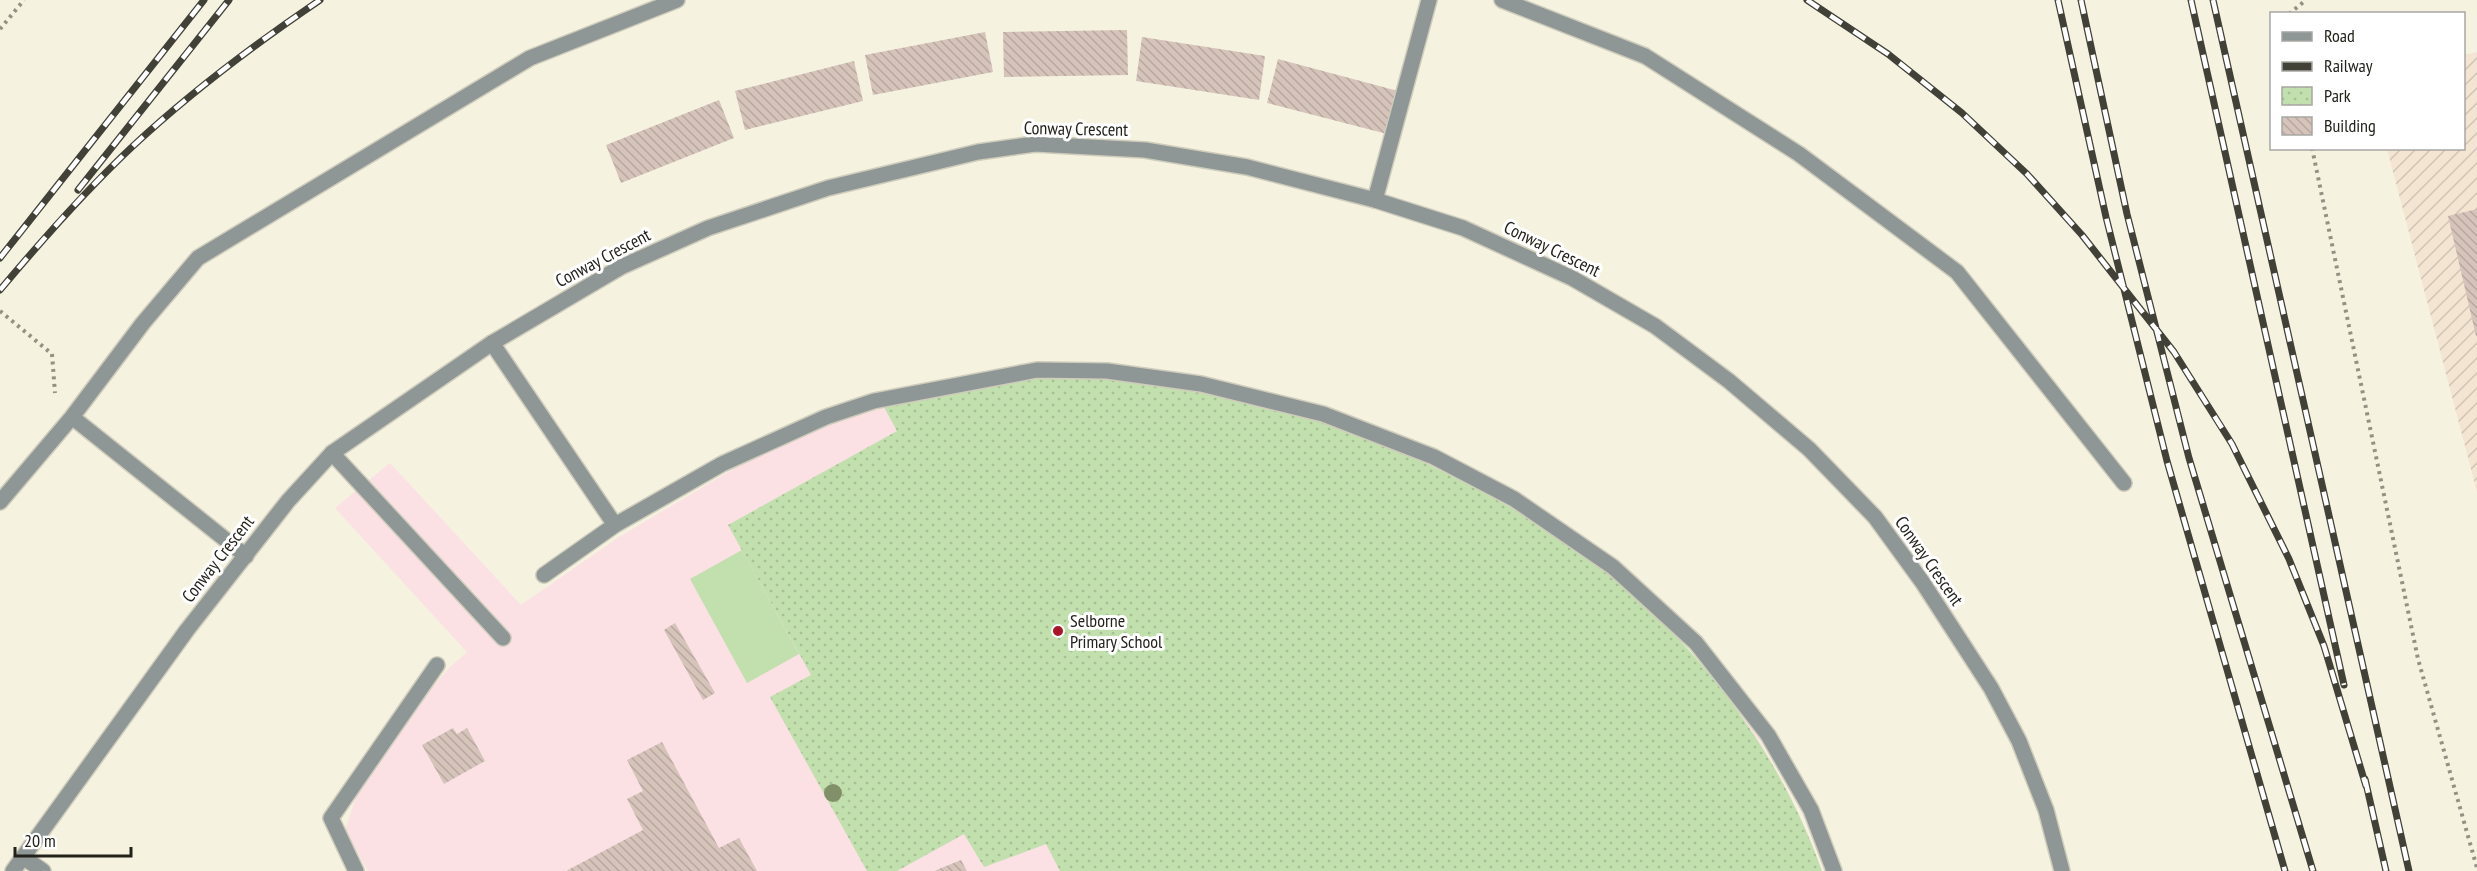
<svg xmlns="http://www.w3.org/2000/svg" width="2477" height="871" font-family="'PT Sans Narrow',sans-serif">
<defs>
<pattern id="industrial-furrows" width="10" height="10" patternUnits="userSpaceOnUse" patternTransform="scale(1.5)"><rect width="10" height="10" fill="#f4e5d2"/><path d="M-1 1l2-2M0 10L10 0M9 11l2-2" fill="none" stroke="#d1c4b4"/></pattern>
<pattern id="park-dots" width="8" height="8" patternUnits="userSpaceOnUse" patternTransform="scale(1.5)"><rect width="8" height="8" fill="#c1e0ad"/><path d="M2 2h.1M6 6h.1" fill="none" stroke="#a6c094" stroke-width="1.8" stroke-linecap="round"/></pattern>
<pattern id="building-back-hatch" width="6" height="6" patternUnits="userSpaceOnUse" patternTransform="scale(1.5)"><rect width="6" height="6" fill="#d6c4ba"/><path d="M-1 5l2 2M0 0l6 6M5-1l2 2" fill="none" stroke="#b7a89f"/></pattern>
</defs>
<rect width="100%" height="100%" fill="#f5f2e0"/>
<path fill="url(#industrial-furrows)" d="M2477,52V492L2387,149L2464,148V55Z"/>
<path fill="#fbe0e4" d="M1107,378L1199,393L1430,465L1506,505L1605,572L1649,611L1727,695L1756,735L1789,793L1812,843L1822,871H368L345,830L357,794L412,710L451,666L467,652L335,508L390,463L521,605L619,537L777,443L856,414L1011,382Z"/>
<path fill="#c1e0ad" d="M742,550L799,654L747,683L690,579Z"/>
<path fill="url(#park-dots)" d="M1051,377C1150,379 1254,397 1348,429C1386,443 1424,462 1459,480C1492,497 1526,515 1557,535C1676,615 1774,736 1822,871H1060L1046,844L984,867L964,834L897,871H867L770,697L811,675L728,525L897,431L884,407L1011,382Z"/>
<path fill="url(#building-back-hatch)" d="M1127,30L1128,75L1004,77L1003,32Z
M985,32L993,72L873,95L865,55Z
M1142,37L1265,56L1259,100L1136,81Z
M1278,59L1398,91L1387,134L1267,103Z
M854,61L863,101L745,130L735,91Z
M719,100L734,138L621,183L606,145Z
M2477,209V336H2476L2448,216Z
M675,623L715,693L703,700L664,630Z
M453,728L457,734L467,728L485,761L444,784L422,745Z
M662,742L719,848L739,838L757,871H566L643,830L627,799L643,791L627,760Z
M961,860L967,871H934Z"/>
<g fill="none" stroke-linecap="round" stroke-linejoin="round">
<defs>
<path id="lane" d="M1502,0L1645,56L1799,154L1957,272L2124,483
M1375,200L1429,0
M492,343L615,525
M72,417L246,556
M332,453L503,638
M0,502L72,417L143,323L198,258L530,58L677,0
M544,575L615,525L722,464L826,417L874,401L1037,370L1107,371L1201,384L1323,414L1434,457L1514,499L1613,567L1696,643L1768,735L1811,810L1834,871
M356,871L331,818L437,665"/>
<path id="street" d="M23,857L43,871
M13,871L187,630L288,501L332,453L492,343L621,267L708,228L828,188L978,152L1035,144L1145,150L1247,167L1375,200L1463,228L1572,278L1655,326L1729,381L1809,449L1875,517L1923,583L1991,688L2019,741L2046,810L2062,871"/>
</defs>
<use href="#lane" stroke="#cfccbc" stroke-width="18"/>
<use href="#street" stroke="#cfccbc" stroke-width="18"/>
<path stroke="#939184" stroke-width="4" stroke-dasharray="3 4.5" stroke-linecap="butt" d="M2289,14L2306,0
M0,29L24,0
M2312,148L2418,659L2477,868
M0,311L52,354L55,393"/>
<use href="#lane" stroke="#8e9795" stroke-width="15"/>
<use href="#street" stroke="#8e9795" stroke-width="15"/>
<defs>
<path id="rail" d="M1807,0L1888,54L1962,113L2027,174L2082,235L2174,352L2232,444L2289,559L2324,646L2366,786
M2058,0L2106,217L2167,461L2285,871
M2081,0L2127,214L2189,458L2313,871
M2191,0L2344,685
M2213,0L2409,871
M78,190L229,0
M0,258L204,0
M0,290C42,240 85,191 133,146C191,92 255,44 320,0
M2365,779L2386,871"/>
</defs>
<use href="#rail" stroke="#424138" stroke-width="7"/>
<use href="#rail" stroke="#fff" stroke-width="4.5" stroke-dasharray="14" stroke-linecap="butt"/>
</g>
<circle fill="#82906a" cx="833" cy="793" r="9"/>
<circle fill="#aa1527" stroke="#fff" stroke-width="2" cx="1058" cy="631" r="6"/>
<g text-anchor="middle" stroke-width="6" stroke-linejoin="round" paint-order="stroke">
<g font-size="18" fill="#22211a" stroke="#fff">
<text transform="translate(1076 129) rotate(1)" y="6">Conway Crescent</text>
<text transform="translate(1552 249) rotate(26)" y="6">Conway Crescent</text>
<text transform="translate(603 258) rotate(-28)" y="6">Conway Crescent</text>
<text transform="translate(218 559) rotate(-52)" y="6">Conway Crescent</text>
<text transform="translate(1929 561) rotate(55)" y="6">Conway Crescent</text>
</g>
<g font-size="18" fill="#22211a" stroke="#fff" text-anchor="start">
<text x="1070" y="627">Selborne<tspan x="1070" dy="21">Primary School</tspan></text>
</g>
</g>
<rect x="2270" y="12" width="195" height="138" fill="#ffffff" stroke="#a7a6a3" stroke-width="1.5"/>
<rect x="2282" y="32" width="30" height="9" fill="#8e9795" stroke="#a7a6a3" stroke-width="1.5"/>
<text x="2324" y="42" font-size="18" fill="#22211a">Road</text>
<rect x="2282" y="62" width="30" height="9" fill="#424138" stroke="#a7a6a3" stroke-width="1.5"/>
<text x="2324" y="72" font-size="18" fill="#22211a">Railway</text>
<rect x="2282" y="87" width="30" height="18" fill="url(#park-dots)" stroke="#a7a6a3" stroke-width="1.5"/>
<text x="2324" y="102" font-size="18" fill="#22211a">Park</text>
<rect x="2282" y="117" width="30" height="18" fill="url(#building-back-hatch)" stroke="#a7a6a3" stroke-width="1.5"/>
<text x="2324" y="132" font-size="18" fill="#22211a">Building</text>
<path d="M15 847v9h116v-9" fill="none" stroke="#22211a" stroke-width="3"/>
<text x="24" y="847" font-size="18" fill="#22211a" stroke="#ffffff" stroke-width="4.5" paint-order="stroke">20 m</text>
</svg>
